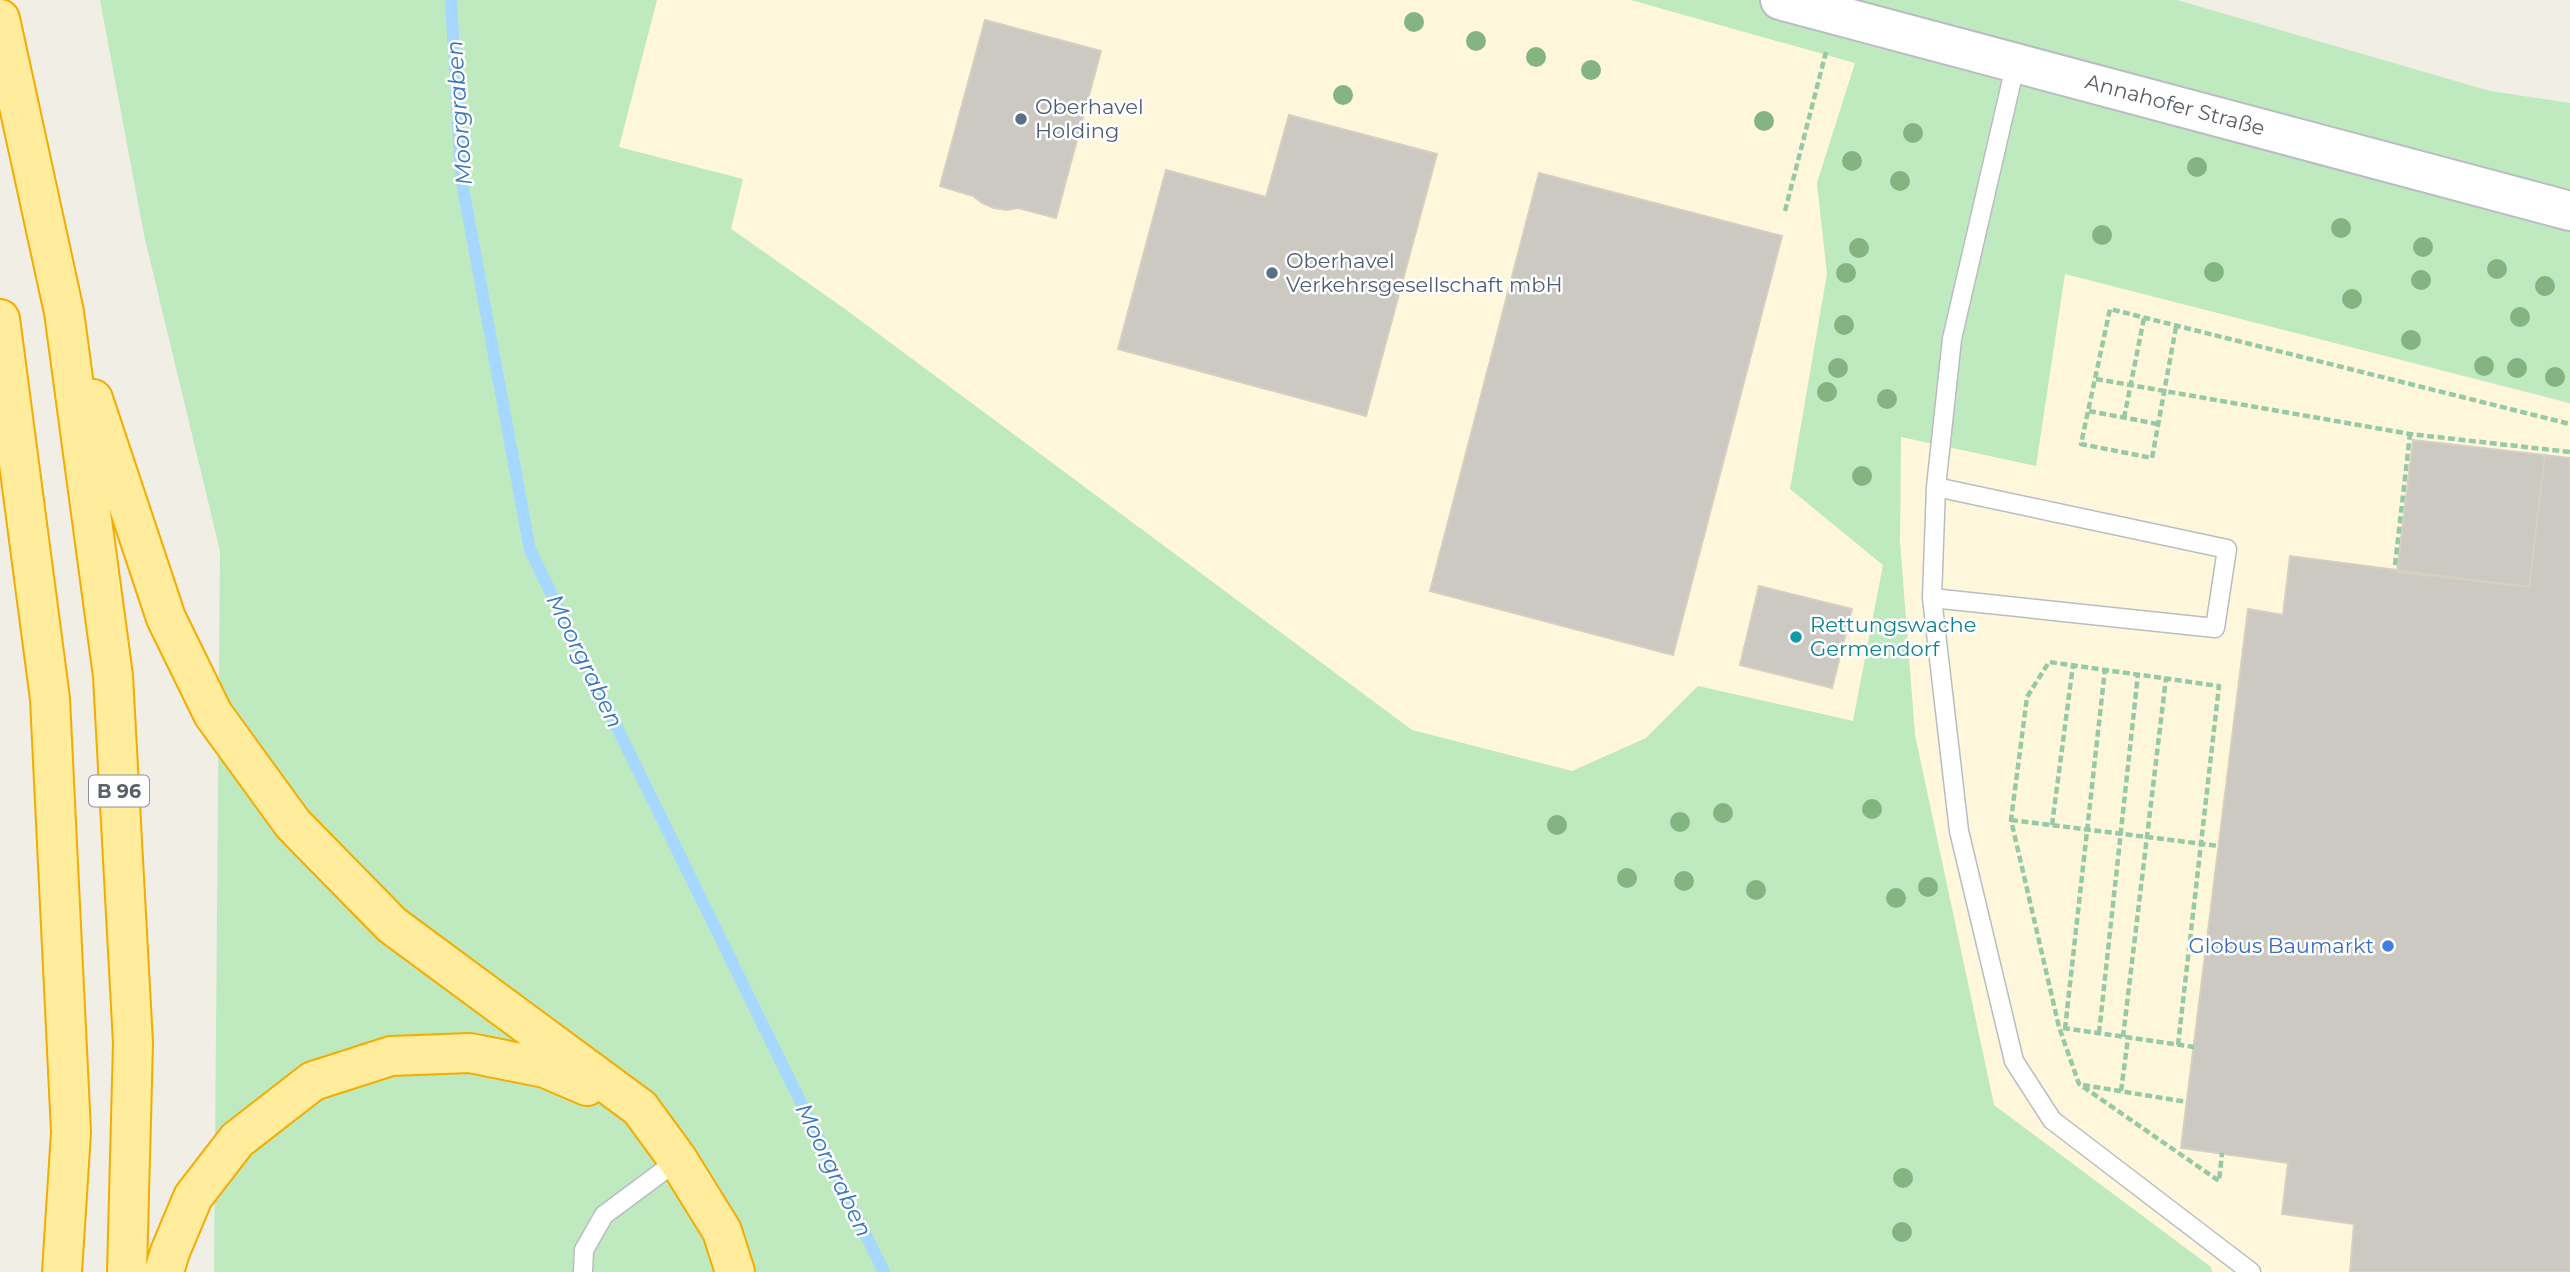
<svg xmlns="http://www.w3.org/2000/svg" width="2570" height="1272" font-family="Montserrat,sans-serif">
<rect width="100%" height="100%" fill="#f0eee5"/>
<path fill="#fff7db" d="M657,0H1631L1855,63L1817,183L1827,273L1790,489L1883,565L1853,721L1698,686L1646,738L1572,771L1412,730L845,309L618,147Z
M2064,273L2570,404V1272H2212L2211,1267L1994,1105L1915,735L1900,542L1901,436L2036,466Z"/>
<path fill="#bfeac0" d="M100,0H657L619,147L743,179L731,229L845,309L1412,730L1572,771L1646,738L1698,686L1853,721L1883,565L1790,489L1827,274L1817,183L1855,63L1631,0H2177L2490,91L2570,103V403L2065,274L2036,466L1901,437L1900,542L1915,735L1994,1105L2211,1267L2212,1272H214L220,551L144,235Z"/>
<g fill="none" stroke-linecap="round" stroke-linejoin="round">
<path stroke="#a6d7ff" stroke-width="12" d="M451,0L461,177L530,550L884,1272"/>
</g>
<path fill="#ccc8c2" stroke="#d6d0c2" stroke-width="2" d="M985,20L1101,51L1056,218L1018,208L1006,210L994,208L982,203L973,196L940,186Z
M1289,115L1437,154L1366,416L1118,349L1166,170L1266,197Z
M1539,173L1782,236L1673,655L1430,591Z
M2413,440L2545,455L2529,587L2397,572Z
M2545,455L2570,458V1272H2350L2354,1224L2282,1214L2288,1163L2181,1148L2248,609L2283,615L2290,556L2529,587Z
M1759,586L1852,609L1832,688L1740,665Z"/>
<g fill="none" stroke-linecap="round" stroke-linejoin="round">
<defs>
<path id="service" d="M2016,62L1952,339L1936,487L1932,598L1959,831L2014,1061L2052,1120L2251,1272
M1932,598L2215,628L2227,549L1936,487
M583,1272L584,1250L604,1215L678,1160"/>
<path id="tertiary" d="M1780,0L2570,211"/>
<path id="trunk" d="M0,19L64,312L113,676L133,1043L127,1272
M0,319L50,699L71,1132L62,1272
M93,399L166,618L213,714L293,824L392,925L640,1108L678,1160L722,1231L735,1272
M164,1272L170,1252L193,1197L237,1140L313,1081L391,1056L470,1053L545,1068L587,1086"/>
</defs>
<use href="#service" stroke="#b9bdc2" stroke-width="21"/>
<use href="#tertiary" stroke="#b9bdc2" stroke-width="42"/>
<use href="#trunk" stroke="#f5ac00" stroke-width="42"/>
<path stroke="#96c9a6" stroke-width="4.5" stroke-dasharray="7 3.5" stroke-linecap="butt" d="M1785,211L1826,52
M2176,327L2152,458L2081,444L2110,309L2570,424
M2096,379L2410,434L2570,452
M2089,411L2158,424
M2124,418L2144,318
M2395,565L2410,434
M2011,820L2219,846
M2052,825L2073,665
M2063,1028L2194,1047
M2065,1029L2105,669
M2099,1033L2138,674
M2123,1037L2166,678
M2178,1045L2219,686L2049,662L2027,697L2011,820L2059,1027L2079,1084L2219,1181L2222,1153
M2083,1085L2187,1102
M2121,1091L2128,1038"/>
<use href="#service" stroke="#fff" stroke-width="18"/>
<use href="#tertiary" stroke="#fff" stroke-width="38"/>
<use href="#trunk" stroke="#ffec9c" stroke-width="38"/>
</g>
<g fill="#85b483">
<circle cx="1414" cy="22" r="10"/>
<circle cx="1476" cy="41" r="10"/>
<circle cx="1536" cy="57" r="10"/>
<circle cx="1591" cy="70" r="10"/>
<circle cx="1343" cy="95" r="10"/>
<circle cx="1764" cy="121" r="10"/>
<circle cx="1913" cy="133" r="10"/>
<circle cx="1852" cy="161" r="10"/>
<circle cx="2197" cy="167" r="10"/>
<circle cx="1900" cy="181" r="10"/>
<circle cx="2341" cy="228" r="10"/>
<circle cx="2102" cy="235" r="10"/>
<circle cx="2423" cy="247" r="10"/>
<circle cx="1859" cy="248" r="10"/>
<circle cx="2497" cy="269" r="10"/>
<circle cx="2214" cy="272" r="10"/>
<circle cx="1846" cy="273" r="10"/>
<circle cx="2421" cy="280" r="10"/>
<circle cx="2545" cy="286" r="10"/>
<circle cx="2352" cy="299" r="10"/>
<circle cx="2520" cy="317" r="10"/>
<circle cx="1844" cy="325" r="10"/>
<circle cx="2411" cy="340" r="10"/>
<circle cx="2484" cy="366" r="10"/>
<circle cx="1838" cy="368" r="10"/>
<circle cx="2517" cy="368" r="10"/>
<circle cx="2555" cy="377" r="10"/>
<circle cx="1827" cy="392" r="10"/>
<circle cx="1887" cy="399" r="10"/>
<circle cx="1862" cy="476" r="10"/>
<circle cx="1872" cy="809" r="10"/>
<circle cx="1723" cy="813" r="10"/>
<circle cx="1680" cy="822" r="10"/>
<circle cx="1557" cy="825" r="10"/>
<circle cx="1627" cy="878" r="10"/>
<circle cx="1684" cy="881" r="10"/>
<circle cx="1928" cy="887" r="10"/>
<circle cx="1756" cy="890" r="10"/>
<circle cx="1896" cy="898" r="10"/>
<circle cx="1903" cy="1178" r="10"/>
<circle cx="1902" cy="1232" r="10"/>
</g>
<g fill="#5c6f8a" stroke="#fff" stroke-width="2.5">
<circle cx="1021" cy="119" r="7"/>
<circle cx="1272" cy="273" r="7"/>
</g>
<circle fill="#0f9aa8" stroke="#fff" stroke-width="2.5" cx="1796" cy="637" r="7"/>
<circle fill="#3f7fe0" stroke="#fff" stroke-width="2.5" cx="2388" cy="946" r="7"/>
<g text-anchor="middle" stroke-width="5" stroke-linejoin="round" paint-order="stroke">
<rect fill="#fff" stroke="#8d9095" stroke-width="2" x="89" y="775.5" width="60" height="31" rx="5"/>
<g font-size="19" font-weight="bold" fill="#5c6167">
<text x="119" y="798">B 96</text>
</g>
<g font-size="21" fill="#5c6167" stroke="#fff">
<text transform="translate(2175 105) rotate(15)" y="7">Annahofer Straße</text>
</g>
<g font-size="21" fill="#4e5e75" stroke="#fff" text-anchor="start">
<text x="1035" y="114">Oberhavel<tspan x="1035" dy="24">Holding</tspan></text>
<text x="1286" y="268">Oberhavel<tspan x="1286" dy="24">Verkehrsgesellschaft mbH</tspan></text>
</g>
<g font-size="21" fill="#0d838f" stroke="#fff" text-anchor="start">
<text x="1810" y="632">Rettungswache<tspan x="1810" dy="24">Germendorf</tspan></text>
</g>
<g font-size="21" fill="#366cbe" stroke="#fff" text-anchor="end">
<text x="2374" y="953">Globus Baumarkt</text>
</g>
<g font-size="23" font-style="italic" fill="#3976bc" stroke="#fff">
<text transform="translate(459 113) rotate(-94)" y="8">Moorgraben</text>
<text transform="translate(585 661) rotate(64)" y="8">Moorgraben</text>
<text transform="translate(834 1170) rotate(64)" y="8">Moorgraben</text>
</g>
</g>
</svg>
